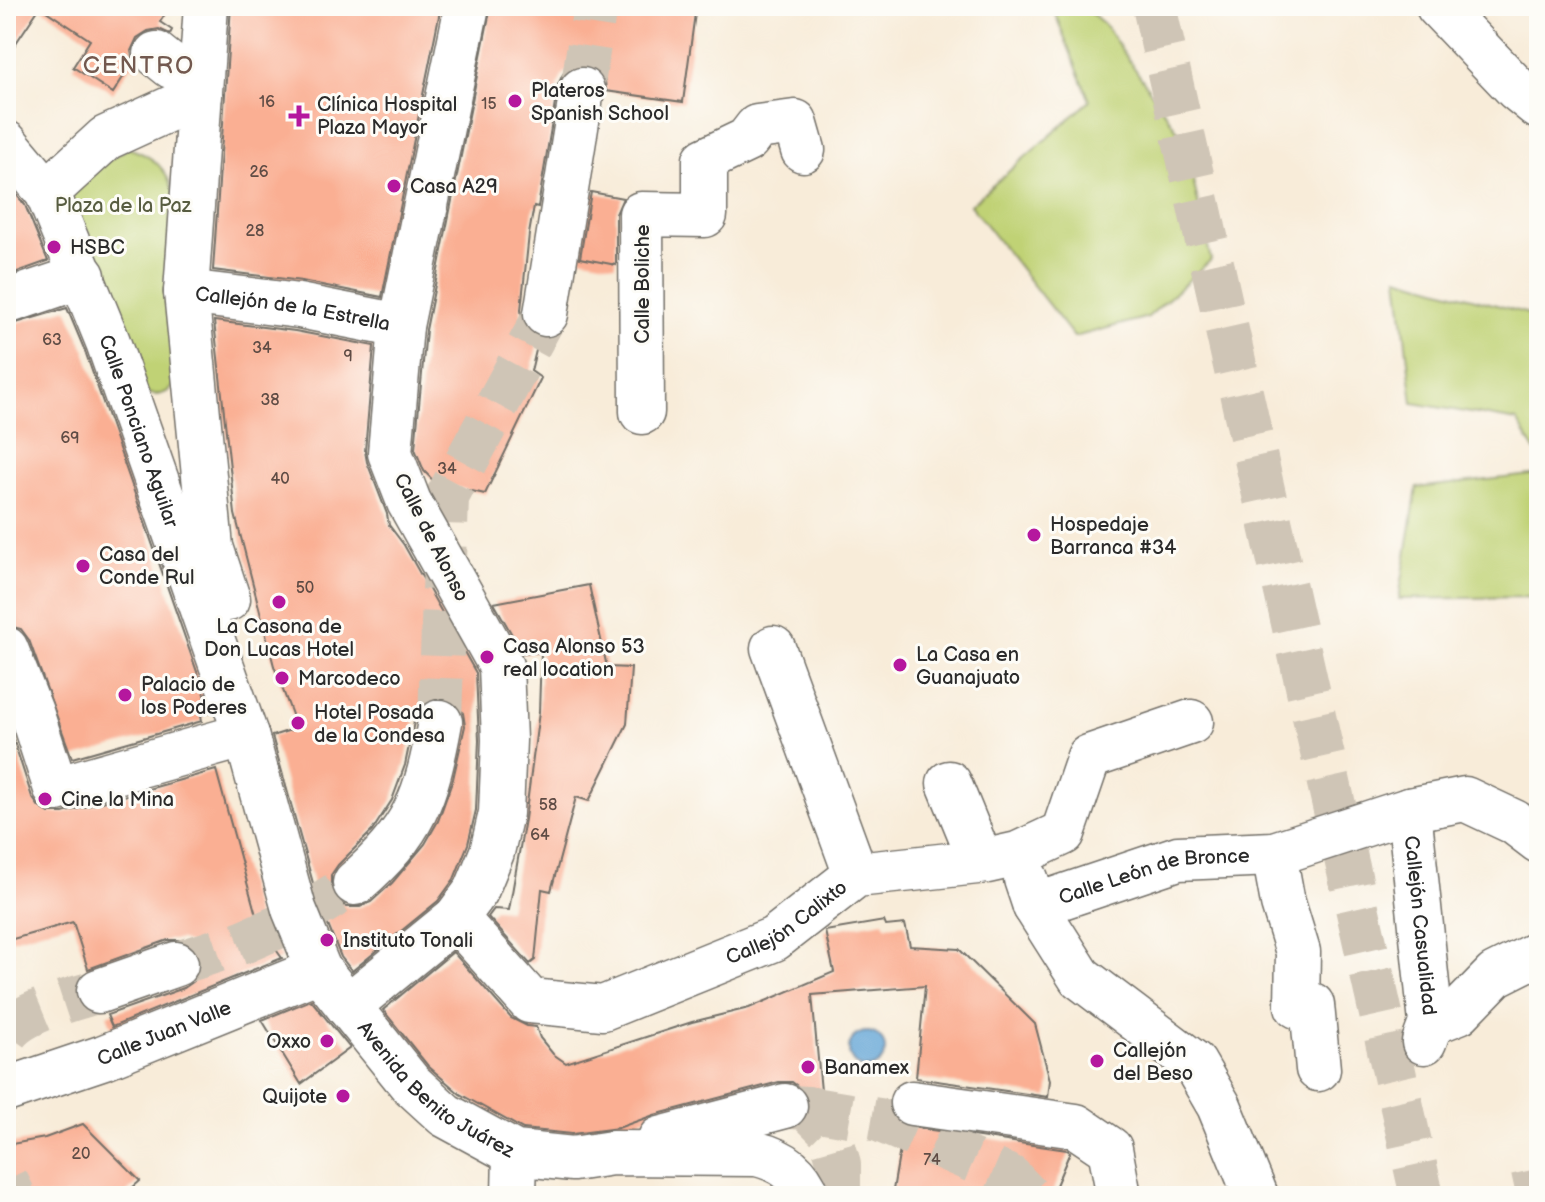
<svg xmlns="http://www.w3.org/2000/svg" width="1545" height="1202" font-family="'Balsamiq Sans',sans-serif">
<rect width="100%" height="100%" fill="#fdfcf7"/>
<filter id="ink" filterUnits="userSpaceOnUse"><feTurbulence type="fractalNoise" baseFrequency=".0125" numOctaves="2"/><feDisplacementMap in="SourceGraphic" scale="16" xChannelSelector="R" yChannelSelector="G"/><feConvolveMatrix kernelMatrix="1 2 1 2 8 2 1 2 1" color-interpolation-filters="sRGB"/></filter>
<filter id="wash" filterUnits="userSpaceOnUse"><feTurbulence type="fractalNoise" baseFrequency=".006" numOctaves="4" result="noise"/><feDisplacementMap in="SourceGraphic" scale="32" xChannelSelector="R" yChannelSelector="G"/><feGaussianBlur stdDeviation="1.8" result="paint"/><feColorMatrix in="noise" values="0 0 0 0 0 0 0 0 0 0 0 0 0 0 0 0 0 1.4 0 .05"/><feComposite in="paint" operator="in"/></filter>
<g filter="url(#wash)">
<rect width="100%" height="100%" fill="#f8ecd9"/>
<path fill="#c0d274" stroke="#767e50" stroke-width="2" d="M1052,6H1083L1104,24L1184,140L1211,260L1148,317L1074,337L970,205L1090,101Z
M128,148C154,156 166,168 174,193L176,382C169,394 159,397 146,393L73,222L71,185Z
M1398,277L1539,317V457L1517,421L1413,403Z
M1539,474V606L1527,597L1399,599L1417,488Z"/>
<path fill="#62a4d6" stroke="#466880" stroke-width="2" d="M849 1050a18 18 0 1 1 36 0a18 18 0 1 1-36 0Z"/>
<g id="blocks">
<path fill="#faaf93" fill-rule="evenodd" d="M6,6H170L160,22L172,30L170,34L159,29L148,31L137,38L131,51L133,62L137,69L131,65L113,93L73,67L90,40L40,7L6,58Z
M231,6H441L382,297L302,281L213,270Z
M491,6H696L683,102L606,91L605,80L598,71L585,65L574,66L563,74L558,85L538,207L534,206L529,234L521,310L523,324L530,333L539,338L531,371L541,378L485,494L446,485L441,489L424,471L415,449L426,330Z
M6,182L25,205L48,261L6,276Z
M591,192L623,198L616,214V265L580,258Z
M67,308L85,351L211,712L201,715L202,721L72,758L29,640L21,629L6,625V326Z
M214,321L295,331L374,346L365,451L367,462L387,514L389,525L404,545L476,673L479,740L476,810L468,844L454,879L438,901L352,971L341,957L318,901L272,736L297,728L274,666L235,514ZM444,697L457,704L463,713L465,726L453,779L438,821L425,844L392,883L371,902L360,907H347L337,900L331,889V875L338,865L372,831L392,800L405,765L415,717L421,706L431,699Z
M589,585L607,667L631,668L627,724L589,801L576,797L551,891L542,889L535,960L530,964L488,917L494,909L509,910L525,819L539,712L541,652L523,654L494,603Z
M6,717L32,797L39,807L49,813H63L216,770L259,926L282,958L112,1027L107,1015L184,988L194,981L201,968L200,956L193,946L181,940H168L88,969L73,922L6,941Z
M884,921L886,926L905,924L910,946L959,949L1035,1024L1050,1080L1048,1097L916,1078L925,986L812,995L821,1091H804L792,1082H779L654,1115L618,1128L572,1134L523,1129L460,1094L428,1066L383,1010L453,952L511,1018L527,1026L536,1027L540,1038L553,1054L566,1063L692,1022L749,1008L834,972L825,931Z
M311,1000L350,1048L301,1084L262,1020Z
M83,1124L140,1181L123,1196H6V1145L45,1138Z
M904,1126L1067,1150L1070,1152L1054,1190L1046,1196H892Z"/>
</g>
</g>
<g filter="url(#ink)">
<use href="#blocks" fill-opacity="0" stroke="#736f68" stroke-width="2"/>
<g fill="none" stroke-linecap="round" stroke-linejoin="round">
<path stroke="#cfc5b6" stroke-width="44" stroke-dasharray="44 22" stroke-linecap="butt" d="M1154,6L1422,1196
M582,90L595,6
M440,722L447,497L546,314
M176,964L243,942L294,920L355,883
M6,1034C22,1011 72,1000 99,991
M791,1107L807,1108L829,1130L839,1164V1196
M807,1108L879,1120L1010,1177L1028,1196
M6,1180L14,1196
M1516,1196L1539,1191"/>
<defs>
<g id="minor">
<path d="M206,6L186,292L211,547L228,599"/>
<path d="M1438,6L1517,89L1539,107"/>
<path d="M156,54L171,66"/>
<path id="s1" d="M6,143L47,192L108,342L246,735L294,909L319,970L410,1083L445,1115L515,1153L573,1159L612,1153L757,1154C782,1160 799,1172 808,1196"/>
<path d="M47,192L106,138L200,95"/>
<path id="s2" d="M186,292L299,306L401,326"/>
<path d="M6,302L83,276"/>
<path d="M546,314L582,90"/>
<path d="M642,412L641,214L705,215V160L747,140L757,127L795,122L803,150"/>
<path d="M773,648L856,875"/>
<path d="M6,649L31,712L56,789L246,735"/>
<path d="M949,783L981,861"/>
<path id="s3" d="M1409,810L1431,1023L1424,1042"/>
<path d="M1274,854L1283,903L1298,952L1297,1006L1312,1005L1318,1069"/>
<path d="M1026,879L1035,906L1080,977L1194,1063L1219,1106L1256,1196"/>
<path d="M355,883C415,831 426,798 440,722"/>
<path id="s4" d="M1035,906L1178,858L1274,854L1409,810L1465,799L1514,822L1539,841"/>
<path id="s5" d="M456,918L530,1001L603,1008L774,939L856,875L987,861L1018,854L1063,833L1089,757L1191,722"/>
<path d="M99,991L176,964"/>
<path d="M348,1006L456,918L476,891L492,852L501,813L504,740L501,666L409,502L390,453L401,326L467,6"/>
<path d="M1431,1023L1459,1012L1495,975L1539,953"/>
<path id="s6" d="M6,1090L104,1057L319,970"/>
<path d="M912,1103L1076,1126L1110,1149L1119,1196"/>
<path d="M660,1139L785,1106"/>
<path d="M514,1196L515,1153"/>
</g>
</defs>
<use href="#minor" stroke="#736f68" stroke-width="47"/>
<use href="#minor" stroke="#fff" stroke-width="44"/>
</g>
</g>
<g fill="#b5179e" stroke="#fdfcf7" stroke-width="3">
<circle cx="515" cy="101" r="8"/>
<path d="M295 104h8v8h8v8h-8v8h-8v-8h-8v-8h8z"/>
<circle cx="394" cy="186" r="8"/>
<circle cx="54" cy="247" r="8"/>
<circle cx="1034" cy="535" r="8"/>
<circle cx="83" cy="566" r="8"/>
<circle cx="279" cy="602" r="8"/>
<circle cx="487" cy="657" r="8"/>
<circle cx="900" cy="665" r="8"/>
<circle cx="282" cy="678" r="8"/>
<circle cx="125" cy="695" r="8"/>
<circle cx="298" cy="723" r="8"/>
<circle cx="45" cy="799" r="8"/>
<circle cx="327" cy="940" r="8"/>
<circle cx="327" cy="1041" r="8"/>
<circle cx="1097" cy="1061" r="8"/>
<circle cx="808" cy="1067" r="8"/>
<circle cx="343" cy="1096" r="8"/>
</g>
<g text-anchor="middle" stroke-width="6" stroke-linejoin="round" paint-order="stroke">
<g font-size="16" fill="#5f4c45">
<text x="267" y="107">16</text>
<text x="489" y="109">15</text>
<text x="259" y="177">26</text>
<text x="255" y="236">28</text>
<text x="52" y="345">63</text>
<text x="262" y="353">34</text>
<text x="348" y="361">9</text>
<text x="270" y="405">38</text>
<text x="70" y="443">69</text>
<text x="447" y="474">34</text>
<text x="280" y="484">40</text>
<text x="305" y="593">50</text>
<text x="548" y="810">58</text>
<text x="540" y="840">64</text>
<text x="81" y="1159">20</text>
<text x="932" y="1165">74</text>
</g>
<g font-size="20" fill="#2b2b2b" stroke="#fdfcf7" text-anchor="start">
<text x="531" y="97">Plateros<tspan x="531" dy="23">Spanish School</tspan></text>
<text x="317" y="111">Clínica Hospital<tspan x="317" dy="23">Plaza Mayor</tspan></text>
<text x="410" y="193">Casa A29</text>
<text x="70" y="254">HSBC</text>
<text x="1050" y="531">Hospedaje<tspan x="1050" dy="23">Barranca #34</tspan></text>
<text x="99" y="561">Casa del<tspan x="99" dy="23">Conde Rul</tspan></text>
<text x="279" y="633" text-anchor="middle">La Casona de<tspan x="279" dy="23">Don Lucas Hotel</tspan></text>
<text x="503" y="653">Casa Alonso 53<tspan x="503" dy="23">real location</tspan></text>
<text x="916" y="661">La Casa en<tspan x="916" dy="23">Guanajuato</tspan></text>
<text x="298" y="685">Marcodeco</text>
<text x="141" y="691">Palacio de<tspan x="141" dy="23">los Poderes</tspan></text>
<text x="314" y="719">Hotel Posada<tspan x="314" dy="23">de la Condesa</tspan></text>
<text x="61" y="806">Cine la Mina</text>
<text x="343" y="947">Instituto Tonali</text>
<text x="311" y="1048" text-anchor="end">Oxxo</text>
<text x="1113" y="1057">Callejón<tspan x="1113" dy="23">del Beso</tspan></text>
<text x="824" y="1074">Banamex</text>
<text x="327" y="1103" text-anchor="end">Quijote</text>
</g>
<g font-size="20" fill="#585d41" stroke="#fdfcf7">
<text x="123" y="212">Plaza de la Paz</text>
</g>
<g font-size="20" fill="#2b2b2b" stroke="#fdfcf7">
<text transform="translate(642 284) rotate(-90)" y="7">Calle Boliche</text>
<text dy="7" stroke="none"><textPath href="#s2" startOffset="108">Callejón de la Estrella</textPath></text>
<text dy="7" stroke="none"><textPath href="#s1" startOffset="320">Calle Ponciano Aguilar</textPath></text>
<text transform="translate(432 537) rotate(63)" y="7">Calle de Alonso</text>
<text dy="7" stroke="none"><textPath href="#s4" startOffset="124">Calle León de Bronce</textPath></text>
<text dy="7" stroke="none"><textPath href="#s5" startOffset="388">Callejón Calixto</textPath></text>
<text dy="7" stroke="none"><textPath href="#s3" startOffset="116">Callejón Casualidad</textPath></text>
<text dy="7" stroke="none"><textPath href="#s6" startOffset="168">Calle Juan Valle</textPath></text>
<text dy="7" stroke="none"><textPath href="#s1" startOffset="1058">Avenida Benito Juárez</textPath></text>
</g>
<g font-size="24" letter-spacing="2" fill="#73594f" stroke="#fdfcf7">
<text x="139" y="73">CENTRO</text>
</g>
</g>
<rect width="1545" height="1202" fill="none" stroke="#fdfcf7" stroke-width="32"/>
</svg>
